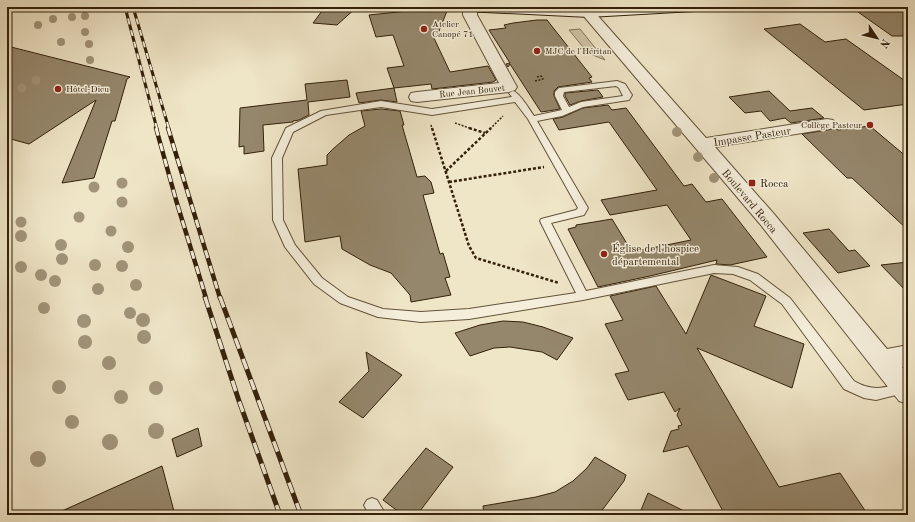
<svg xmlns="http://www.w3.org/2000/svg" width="915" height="522" font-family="'Old Standard TT',serif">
<rect width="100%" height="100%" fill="#efe5c7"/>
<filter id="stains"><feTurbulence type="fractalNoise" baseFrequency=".005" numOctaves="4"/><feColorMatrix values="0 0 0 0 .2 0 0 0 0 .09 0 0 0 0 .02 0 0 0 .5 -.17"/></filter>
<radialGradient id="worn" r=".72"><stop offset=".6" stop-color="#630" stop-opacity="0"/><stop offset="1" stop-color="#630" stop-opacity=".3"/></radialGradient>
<path fill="#cfc4a7" stroke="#817258" d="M580,29L605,60L588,53L569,30Z"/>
<path fill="#95876c" stroke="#33210a" d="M325,7H357L337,25L313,23Z
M851,7H908V36H892Z
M427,9L447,11L437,36H433L450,72L488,66L496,80L493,82L432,89L431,84L394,88L387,68L404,66L393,35L376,37L369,15Z
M537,20H547L592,77L589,78L592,82L558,87L554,91V96L560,109L548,111L541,112L510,64L508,67L506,64L510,63L489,30L506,28L504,25L513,23Z
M800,24L825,42L846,39L908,83V104L864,110L764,29Z
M7,46L130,77L127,79L115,121H112L94,178L62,183L96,100L29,144L7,138Z
M347,80L350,97L308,102L309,115L299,120L293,121V122L263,125L264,151L244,154V146L239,147L240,108L307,100L305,84Z
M394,88L397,102L381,100L359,103L356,93Z
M598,90L603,97L581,101L570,105L565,96V93Z
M769,91L790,111L812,108L824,118L791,123L785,118L770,121L761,111L745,113L729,97Z
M608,105L612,110L626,108L684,186L692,184L706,202L722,199L767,257L730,265L716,264L717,260L650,276L598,287L568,229L576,227V225L612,219L632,252L691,240L667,205L610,215L601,200L657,190L609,122L559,130L553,119L563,117L583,108Z
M381,109L400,111L404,125H402L417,177L425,176L431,182L434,193L423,195L440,254L443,253L450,277L445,278L451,295L411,302L410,295L391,273L370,265L342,249L340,236L305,242L298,169L327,165V155L333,149L349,135L365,126L361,111Z
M870,126L908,158V230L852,178H847L802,134L833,129L835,128L838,130Z
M829,229L849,251L855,250L870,266L838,273L803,233Z
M908,262V293L881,265Z
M711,275L766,296L754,326L804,344L792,388L697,348L779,487L840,473L868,515H725L688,446L663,452L671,431L679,429L678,426L682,425L677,415L680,408L675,412L664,392L628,400L615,374L629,371L605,324L623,320L610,296L656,286L686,334Z
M503,321L523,322L543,327L573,338L557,360L542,352L510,347L494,348L470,356L455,333L480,325Z
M366,352L402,375L363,418L339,402L369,371Z
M198,428L202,446L177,457L172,439Z
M426,448L453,467L417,515H403L383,500Z
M595,457L626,475L624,481L603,509L596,515H484L483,506L536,497L555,492L573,481L587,468Z
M162,466L175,515H53Z
M648,493L692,515H639Z"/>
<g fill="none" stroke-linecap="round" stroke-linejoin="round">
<defs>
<path id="lane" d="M617,81L625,84L632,95L629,100L583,107L562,116L537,121L588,208L584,215L551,223L586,291L714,265L738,267L758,274L790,298L854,381C873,392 884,388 904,382L908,384V392L876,400L864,398L844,389L782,304L750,280L733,274L714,273L583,300L469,319L421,322L378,317L340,303L314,284L285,247L273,220L272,158L286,128L321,111L381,101L432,109L512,97L509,93L513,91C520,93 529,109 534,116L562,110L555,96V92L559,88ZM616,86L619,88L623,96L581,102L569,107L563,96L564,92ZM515,102L528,119L578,208L576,210L541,219L540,221L576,293L469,309L421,312L383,309L348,297L322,278L295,245L283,220L282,158L293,132L326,115L381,107L432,115Z
M372,498L377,500L386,515H369L364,505L367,500Z"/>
<path id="street" d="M463,7H477V15L517,87L515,90L509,92L417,102L411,101L409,97L411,93L417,92L499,83L463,15Z
M576,7H590L706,138L827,119L833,120L836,124L833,128L827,129L715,147L774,214L887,349L908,345V365L902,367L908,374V404L899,401L760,224Z"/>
<path id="secondary" d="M457,7H549L589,9L622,7H701L699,10L694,11L589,17L464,11L459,10Z"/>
</defs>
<use href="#lane" stroke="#625239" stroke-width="2"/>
<use href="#street" stroke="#625239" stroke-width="2"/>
<use href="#secondary" stroke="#33210a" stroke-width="2"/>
<path stroke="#33210a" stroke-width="1.5" stroke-dasharray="2 1.5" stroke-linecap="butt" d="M535,81L543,79L541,76L537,77
M455,123L472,129
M431,125L432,129
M490,129L503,116"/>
<path stroke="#33210a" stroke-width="2.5" stroke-dasharray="3 2" stroke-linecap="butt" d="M432,128L469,246L476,258L559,283
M469,128L485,133
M446,171L491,128
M449,182L544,167"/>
<use href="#lane" fill="#f5eedb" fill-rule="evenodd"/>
<use href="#street" fill="#f5eedb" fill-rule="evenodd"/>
<use href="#secondary" fill="#f5eedb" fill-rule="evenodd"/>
<defs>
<path id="rail-far2" d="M125,7L157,129
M133,7L169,129"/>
<path id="rail-far1" d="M156,128L176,200L206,298
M168,128L220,298"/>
<path id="rail" d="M205,297L238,398L280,515
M220,297L301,515"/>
</defs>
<use href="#rail-far2" stroke="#33210a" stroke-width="3"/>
<use href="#rail-far1" stroke="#33210a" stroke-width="4.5"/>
<use href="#rail" stroke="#33210a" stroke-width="5"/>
<use href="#rail-far2" stroke="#f5eedb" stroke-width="2" stroke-dasharray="6" stroke-linecap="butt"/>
<use href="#rail-far1" stroke="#f5eedb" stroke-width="3" stroke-dasharray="8" stroke-linecap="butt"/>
<use href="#rail" stroke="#f5eedb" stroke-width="3.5" stroke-dasharray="11" stroke-linecap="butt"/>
</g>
<g fill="#a19479">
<circle cx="85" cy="16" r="4"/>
<circle cx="72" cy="17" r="4"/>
<circle cx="53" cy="19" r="4"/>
<circle cx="38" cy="25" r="4"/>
<circle cx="85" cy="32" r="4"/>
<circle cx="61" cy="42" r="4"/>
<circle cx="89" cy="44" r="4"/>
<circle cx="90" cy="60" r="4"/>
<circle cx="36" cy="80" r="4.5"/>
<circle cx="22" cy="88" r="4.5"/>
<circle cx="677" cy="132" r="5"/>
<circle cx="698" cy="157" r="5"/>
<circle cx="714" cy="178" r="5"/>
<circle cx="122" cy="183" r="5.5"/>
<circle cx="94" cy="187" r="5.5"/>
<circle cx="122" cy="202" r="5.5"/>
<circle cx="79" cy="217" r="5.5"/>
<circle cx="21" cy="222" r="5.5"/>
<circle cx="111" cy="231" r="5.5"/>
<circle cx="21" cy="236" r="6"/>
<circle cx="61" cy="245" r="6"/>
<circle cx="128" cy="247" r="6"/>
<circle cx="62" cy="259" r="6"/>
<circle cx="95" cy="265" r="6"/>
<circle cx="122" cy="266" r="6"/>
<circle cx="21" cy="267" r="6"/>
<circle cx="41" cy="275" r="6"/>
<circle cx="55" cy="281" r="6"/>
<circle cx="136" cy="285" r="6"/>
<circle cx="98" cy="289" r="6"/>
<circle cx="44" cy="308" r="6"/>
<circle cx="130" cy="313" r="6"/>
<circle cx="143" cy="320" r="7"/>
<circle cx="84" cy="321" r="7"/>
<circle cx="144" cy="337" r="7"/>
<circle cx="85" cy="342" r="7"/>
<circle cx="109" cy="363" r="7"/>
<circle cx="59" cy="387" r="7"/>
<circle cx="156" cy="388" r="7"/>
<circle cx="121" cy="397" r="7"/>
<circle cx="72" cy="422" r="7"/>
<circle cx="156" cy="431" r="8"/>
<circle cx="110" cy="442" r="8"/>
<circle cx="38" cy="459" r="8"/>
</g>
<g fill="#8f2418" stroke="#f5eedb" stroke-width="1.5">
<circle cx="424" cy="29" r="4"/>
<circle cx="537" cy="51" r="4"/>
<circle cx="58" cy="89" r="4"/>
<circle cx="870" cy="125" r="4"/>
<rect x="748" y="179" width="8" height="8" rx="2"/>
<circle cx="604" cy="254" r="4"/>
</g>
<g text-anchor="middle" stroke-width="3" stroke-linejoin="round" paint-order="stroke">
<g font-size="9" fill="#33210a" stroke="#f5eedb" text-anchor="start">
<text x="432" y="27">Atelier<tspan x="432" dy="10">Canopé 71</tspan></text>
<text x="545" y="54">MJC de l'Héritan</text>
<text x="66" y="92">Hôtel-Dieu</text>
<text x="862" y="128" text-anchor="end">Collège Pasteur</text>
</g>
<g font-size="9" fill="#33210a" stroke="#f5eedb">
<text transform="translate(472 91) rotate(-6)" y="3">Rue Jean Bouvet</text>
</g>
<g font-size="11" fill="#33210a" stroke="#f5eedb">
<text transform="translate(752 136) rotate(-9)" y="4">Impasse Pasteur</text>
<text transform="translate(750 201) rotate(50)" y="4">Boulevard Rocca</text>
</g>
<g font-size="11" fill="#33210a" stroke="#f5eedb" text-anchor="start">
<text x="760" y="187">Rocca</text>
<text x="612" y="252">Église de l’hospice<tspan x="612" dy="13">départemental</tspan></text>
</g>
</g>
<rect width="915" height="522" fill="none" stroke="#efe5c7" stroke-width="24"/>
<rect x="8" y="8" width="899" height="506" fill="none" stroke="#33210a" stroke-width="2"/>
<rect x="12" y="12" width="891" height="498" fill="none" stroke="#33210a"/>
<g transform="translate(877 38) rotate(125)" stroke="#f5eedb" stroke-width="3" paint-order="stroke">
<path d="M0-3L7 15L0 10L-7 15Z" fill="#33210a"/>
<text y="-6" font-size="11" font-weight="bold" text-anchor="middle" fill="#33210a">N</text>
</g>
<rect width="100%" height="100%" filter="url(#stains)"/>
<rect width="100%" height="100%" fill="url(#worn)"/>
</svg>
